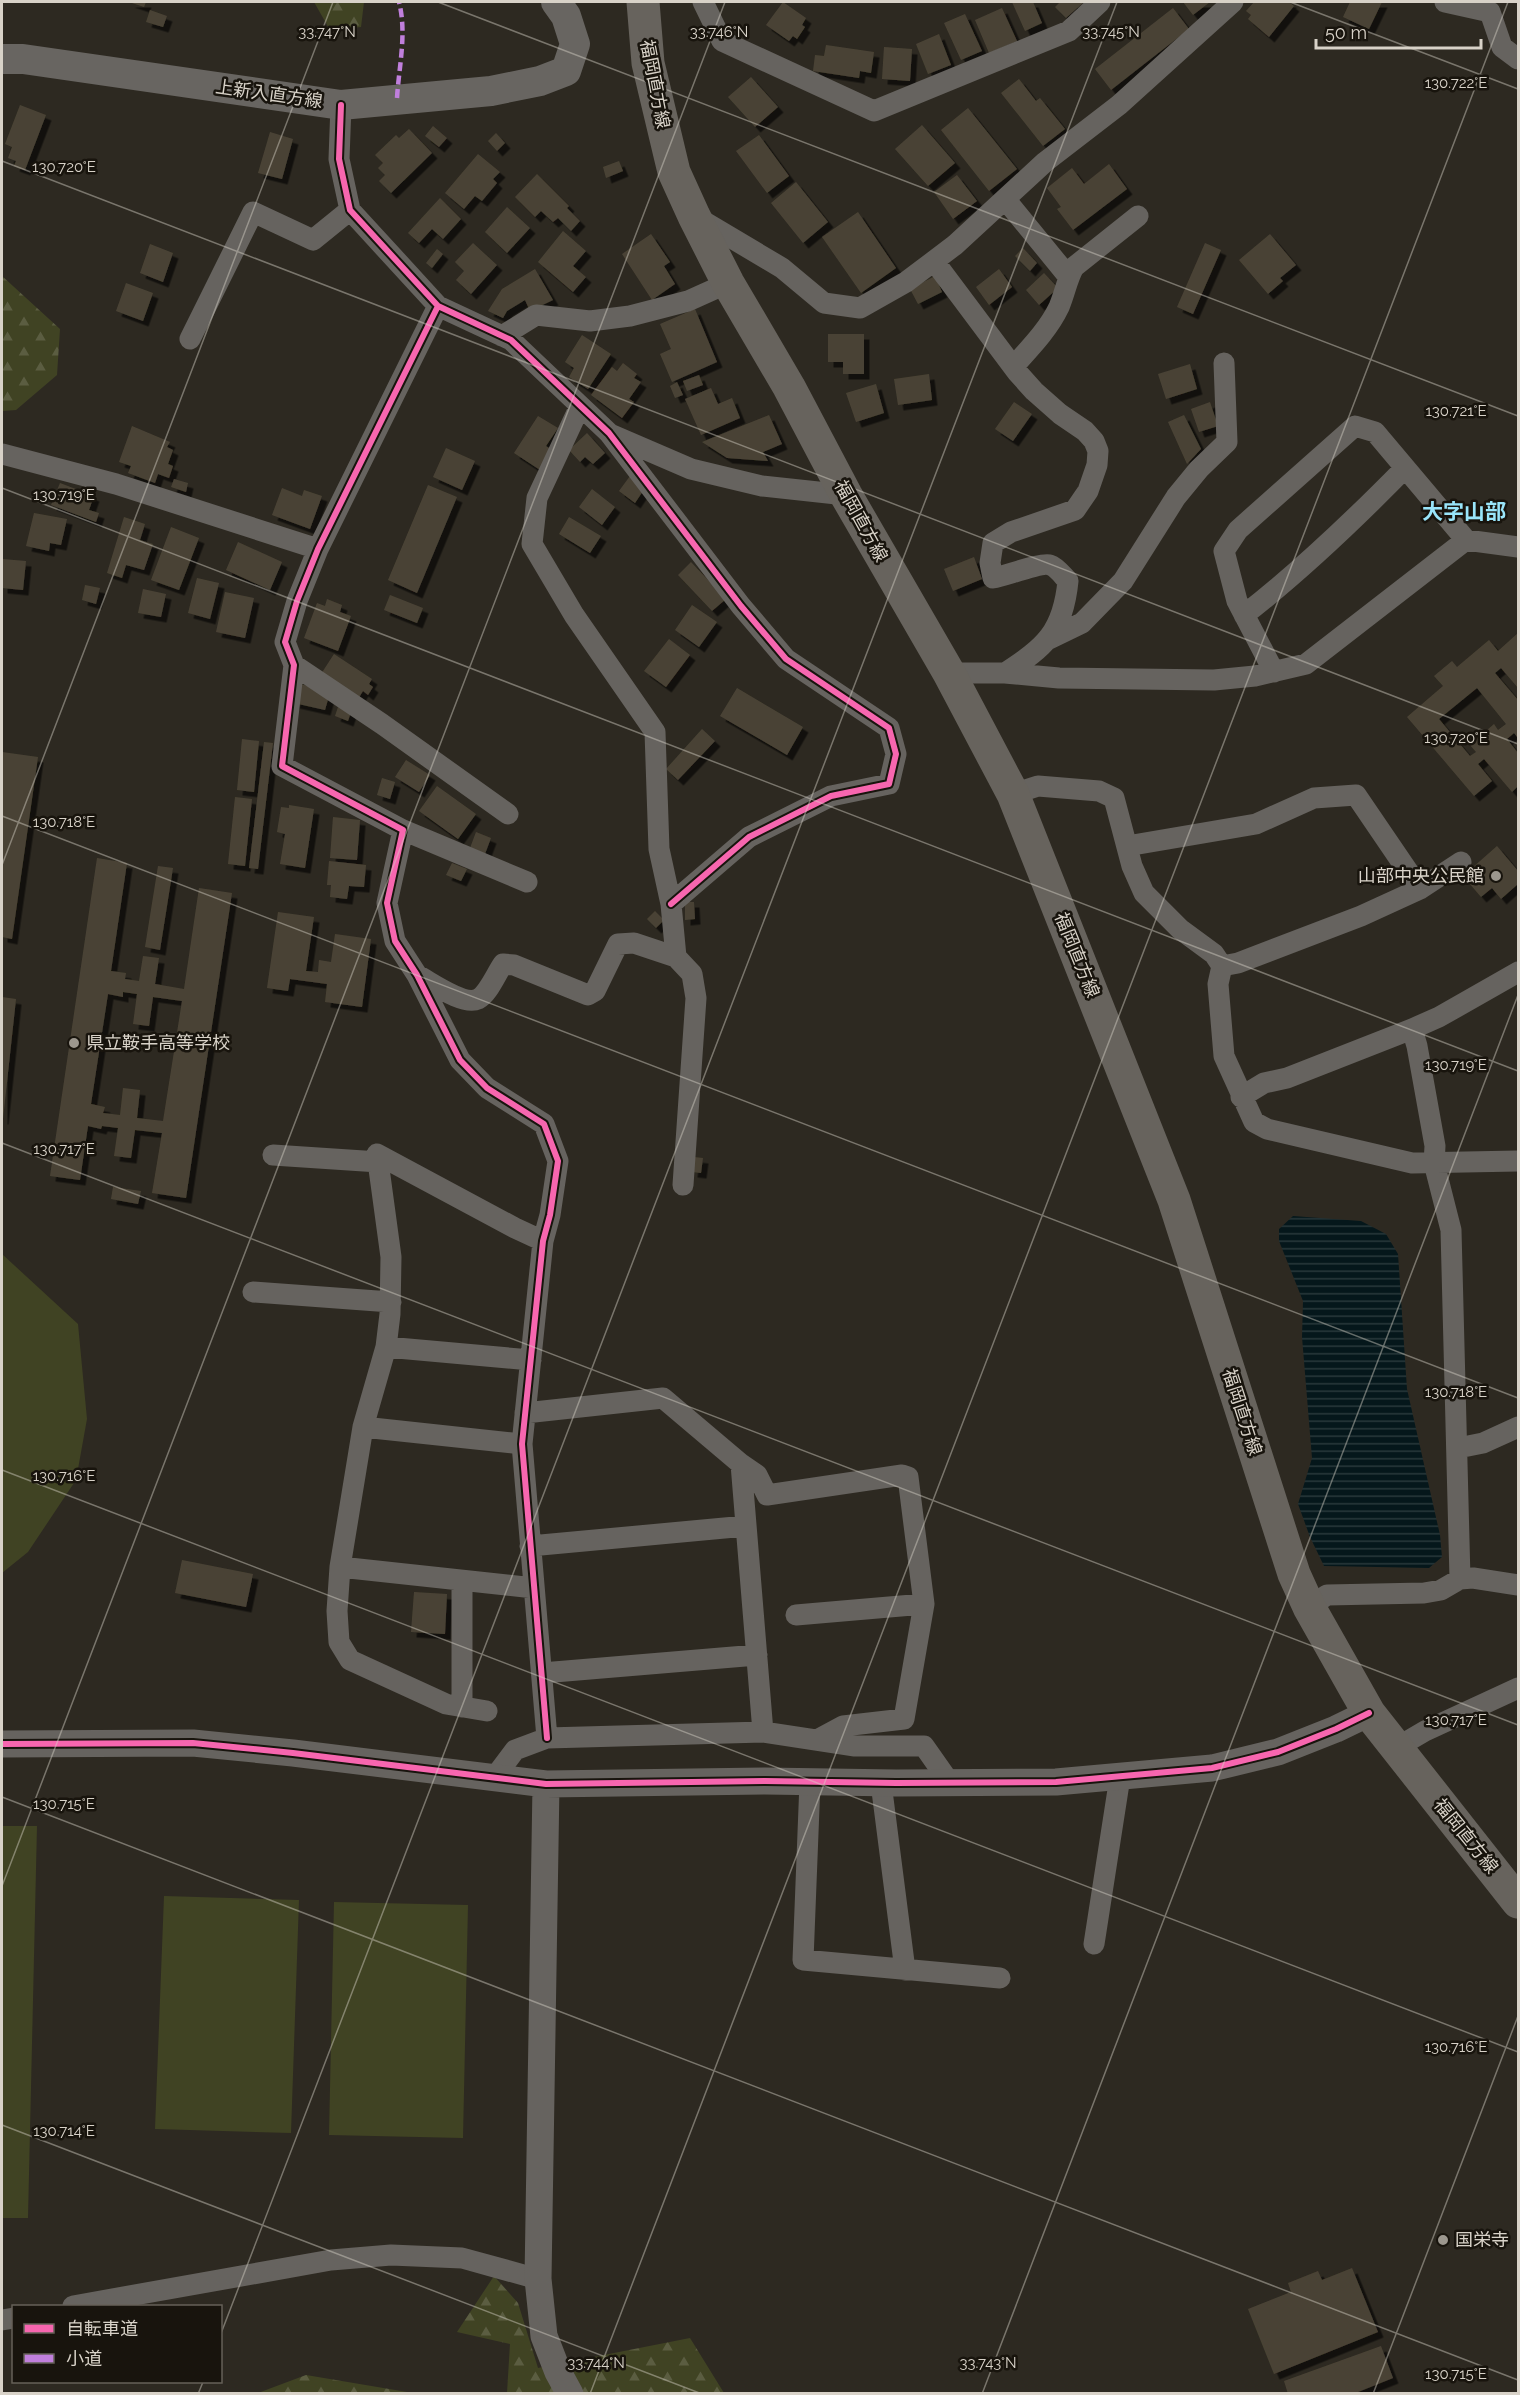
<svg xmlns="http://www.w3.org/2000/svg" width="1520" height="2395" font-family="Raleway,'Noto Sans JP',sans-serif">
<defs>
<pattern id="forest-firs" width="22" height="20" patternUnits="userSpaceOnUse" patternTransform="scale(1.5)"><rect width="22" height="20" fill="#404323"/><path d="M5 1l3.5 6h-7zM16 11l3.5 6h-7z" fill="#5b5d41"/></pattern>
<pattern id="water-rules" width="6" height="5" patternUnits="userSpaceOnUse" patternTransform="scale(1.5)"><rect width="6" height="5" fill="#05171b"/><path d="M0 2.5h6" fill="none" stroke="#29383b"/></pattern>
<filter id="shadow"><feDropShadow dx="5.5" dy="5.5" stdDeviation="0" flood-color="#0009"/></filter>
</defs>
<rect width="100%" height="100%" fill="#2d2921"/>
<path fill="#404323" d="M2,1254L78,1324L87,1419L76,1480L28,1552L2,1573Z
M2,1826H37L28,2218H2Z
M164,1896L299,1900L291,2133L155,2129Z
M334,1902L468,1905L463,2138L329,2135Z"/>
<path fill="url(#forest-firs)" d="M314,2H364L361,27L330,30Z
M2,276L60,329L57,375L16,410L2,411Z
M494,2276L518,2303L538,2368L690,2338L724,2393H507L510,2344L457,2332Z
M306,2375L413,2393H258Z"/>
<path fill="url(#water-rules)" d="M1293,1216L1361,1221L1386,1234L1398,1254L1407,1389L1440,1535L1442,1557L1429,1568L1324,1566L1310,1537L1298,1504L1312,1458L1302,1337L1303,1301L1279,1241V1229Z"/>
<path fill="#4a4335" fill-rule="evenodd" filter="url(#shadow)" d="M129,2H146L144,7Z
M783,2L806,18L802,25L805,27L797,39L793,36L789,41L766,25Z
M1012,2H1033L1042,23L1025,31Z
M1060,2H1084L1066,18L1055,7Z
M1183,2H1210L1193,15Z
M1254,2H1292L1290,3L1294,6L1269,37L1248,19L1251,15L1246,11Z
M1350,2H1382L1369,29L1343,17Z
M1002,8L1017,41L989,53L975,20Z
M1173,8L1189,29L1111,90L1095,69Z
M150,10L167,16L163,27L146,22Z
M965,14L982,51L961,60L944,23Z
M939,34L951,65L928,74L916,44Z
M826,45L874,52L871,73L860,71L859,78L813,71L815,55L824,56Z
M884,47L912,49L910,81L882,79Z
M751,77L778,107L755,127L728,97Z
M1019,79L1036,101L1040,98L1065,129L1043,146L1001,93Z
M20,105L46,115L25,170L14,166L16,161L8,158L12,147L5,144Z
M968,108L1017,169L989,191L941,130Z
M922,125L955,163L928,186L895,149Z
M433,126L447,138L439,147L425,136Z
M409,129L432,153L391,193L379,181L385,175L378,168L383,163L375,155L396,135L399,138Z
M270,132L293,139L282,179L258,173Z
M496,133L505,143L497,151L488,141Z
M759,135L789,176L767,193L736,151Z
M478,154L500,172L493,179L497,183L482,201L475,196L464,209L445,193Z
M619,161L623,171L606,178L603,167Z
M1109,164L1127,189L1073,230L1057,209L1061,207L1047,188L1072,168L1084,184Z
M537,174L569,206L567,208L580,221L571,231L558,218L553,222L541,211L535,217L515,197Z
M957,175L977,201L953,219L934,192Z
M796,182L828,222L803,243L771,203Z
M440,198L461,219L443,239L432,229L419,243L408,233Z
M507,207L530,228L507,253L485,232Z
M858,212L896,268L861,293L822,237Z
M563,231L586,251L573,266L586,277L573,292L538,262Z
M651,234L670,262L664,266L675,284L652,300L622,254Z
M1270,234L1296,265L1280,278L1283,281L1268,294L1239,260Z
M473,243L497,265L471,294L456,280L464,271L455,262Z
M1205,243L1221,250L1193,314L1177,307Z
M150,244L173,253L163,282L140,273Z
M1023,248L1037,263L1030,271L1015,256Z
M437,249L443,254L432,268L426,263Z
M535,269L553,300L530,311L525,300L507,311L503,318L488,311L502,289Z
M999,269L1012,287L989,305L976,287Z
M1044,273L1058,288L1039,305L1026,290Z
M935,276L942,292L918,304L910,289Z
M126,283L153,293L143,321L116,311Z
M695,309L717,362L672,382L660,354L671,349L660,324Z
M828,334H864V374H843V362H828Z
M582,335L611,354L588,389L569,377L574,368L565,362Z
M623,363L637,374L634,378L641,382L629,399L634,402L622,418L591,395L612,367L617,371Z
M1190,364L1197,389L1166,399L1158,374Z
M929,374L932,400L898,405L894,379Z
M699,375L703,385L687,391L683,381Z
M677,382L683,395L675,398L670,386Z
M876,384L884,413L856,422L846,393Z
M711,388L718,404L732,398L740,418L701,435L685,399Z
M1014,402L1032,414L1013,441L995,429Z
M1210,402L1218,426L1199,432L1191,409Z
M769,415L782,444L763,452L768,461L727,458L702,442Z
M1184,415L1201,449L1187,464L1168,422Z
M538,416L558,428L546,446L552,450L540,470L514,453Z
M132,426L170,442L167,447L173,450L168,464L173,466L169,478L158,474L155,483L128,473L131,466L119,462Z
M587,433L605,453L593,464L585,457L580,462L569,450Z
M446,448L475,461L462,490L433,477Z
M630,476L645,488L635,503L619,491Z
M174,479L188,483L186,492L171,487Z
M60,483L94,496L89,510L99,513L96,522L51,505Z
M428,485L457,497L417,593L388,580Z
M282,488L302,496L304,490L322,496L310,529L272,515Z
M592,489L615,507L602,525L579,507Z
M34,513L67,519L61,545L50,543L49,551L26,546Z
M124,517L145,524L140,540L153,544L144,570L126,565L122,578L107,573Z
M569,517L601,536L590,553L559,534Z
M171,527L199,538L179,590L151,580Z
M238,542L282,562L270,590L226,570Z
M974,557L982,579L953,591L944,569Z
M2,559L26,561L23,590L2,588Z
M691,562L726,599L712,611L678,575Z
M197,578L219,583L210,619L188,613Z
M85,585L100,588L96,604L82,600Z
M143,589L166,594L161,617L138,613Z
M225,592L254,598L245,638L216,632Z
M390,595L423,608L417,623L384,610Z
M327,599L342,605L340,612L351,616L338,651L304,638L317,603L325,606Z
M692,605L717,622L699,647L675,630Z
M1518,633V688L1501,668L1495,673L1518,700V738L1514,733L1507,739L1518,753V786L1512,792L1484,759L1478,764L1492,781L1474,796L1407,717L1443,686L1434,676L1452,661L1457,667L1489,640L1498,651ZM1477,688L1506,724L1498,730L1494,724L1470,745L1476,752L1470,756L1439,719Z
M669,639L690,655L666,687L644,671Z
M334,654L372,679L369,684L373,687L368,695L363,691L358,699L321,674Z
M299,684L319,688L329,696L325,710L294,703Z
M737,688L803,727L787,755L720,716Z
M338,707L351,712L348,721L335,716Z
M702,729L715,741L678,780L666,769Z
M242,739L259,741L254,792L237,790Z
M264,742L273,743L258,869L249,868Z
M2,752L38,757L12,939L2,937Z
M406,760L430,775L419,792L395,777Z
M382,778L395,782L390,799L377,795Z
M437,786L476,814L458,839L419,811Z
M235,797L252,799L245,866L228,864Z
M289,805L314,809L305,868L280,864L285,834L277,832L281,807L289,808Z
M333,817L360,820L357,860L330,858Z
M476,832L491,838L485,854L470,848Z
M1497,846L1518,871V884L1501,899L1492,888L1481,897L1463,876Z
M97,858L127,863L111,971L126,973L125,979L139,981L143,956L159,958L155,984L184,989L199,888L232,893L186,1198L152,1193L162,1133L135,1130L131,1158L114,1156L118,1128L102,1126L101,1129L88,1126L80,1180L50,1176ZM123,992L137,994L133,1024L149,1026L153,997L182,1001L163,1121L137,1118L140,1090L123,1088L120,1115L103,1113L105,1107L91,1104L108,994L123,997Z
M329,861L366,865L364,887L349,886L347,899L330,897L331,885H327Z
M452,863L467,869L461,881L446,875Z
M158,866L173,868L160,950L145,947Z
M685,902H694L695,919L685,920Z
M655,911L664,920L656,928L647,919Z
M278,912L314,917L306,971L318,972L319,960L331,962L335,934L371,939L362,1007L325,1002L327,984L290,979L288,991L267,988Z
M2,997L16,999L3,1119H2Z
M694,1157L703,1158L701,1173L692,1172Z
M113,1187L141,1191L138,1204L111,1199Z
M182,1560L253,1574L246,1607L175,1593Z
M414,1592L447,1594L445,1634L411,1632Z
M1352,2268L1378,2332L1274,2374L1248,2309L1291,2292L1288,2283L1318,2271L1322,2280Z
M1381,2346L1393,2378L1353,2394H1288L1284,2381Z"/>
<g fill="none" stroke-linecap="round" stroke-linejoin="round">
<path stroke="#66635f" stroke-width="21" d="M703,2L722,41L874,111L1069,31L1100,2
M1445,2L1490,12L1502,47L1518,59
M341,105L339,159L350,210L438,306L511,340L609,433L741,606L786,659L889,728L896,754L889,784L831,796L749,837L671,904
M1005,199L1068,276
M698,218L782,268L824,303L860,308L906,282L955,245L1045,162L1119,105L1233,2
M934,261L1017,372L1034,391L1060,414L1085,431L1094,441L1098,451L1097,465L1088,491L1075,510L1011,532L993,543L990,563L993,578C1005,576 1042,562 1050,565C1057,567 1063,576 1068,581C1063,632 1045,647 1005,673
M438,306L318,549L297,601L285,642L294,665L282,766L403,830L387,903L395,941L417,975L460,1060L487,1088L544,1124L558,1161L550,1215L543,1241L522,1444L547,1738
M502,336L536,315L590,321L630,316L688,301L728,283
M190,339L253,212L313,240L350,210
M1013,367C1030,348 1048,330 1059,307C1065,293 1067,279 1074,267L1138,216
M580,406L537,498L532,544L574,615L655,732L659,849L671,904L676,957L692,974L696,998L683,1185
M612,435L691,469L762,486L846,495
M2,454L116,484L318,549
M1244,615C1302,570 1354,520 1405,468
M1049,639L1082,623L1123,581L1176,497L1199,469L1227,442L1224,363
M294,665L382,724L508,814
M1274,672L1237,601L1224,551L1238,530L1355,426L1375,432L1466,540
M949,673H1005L1059,678L1214,680L1255,676L1306,664L1466,540L1518,547
M1013,794L1038,786L1099,791L1114,798L1132,866L1144,893L1180,929L1214,954L1222,966L1218,984L1224,1056L1254,1122L1267,1129L1412,1163L1518,1161
M403,830L527,882
M1127,846L1256,824L1314,798L1356,795L1420,889L1361,916L1238,963L1222,966
M1420,889L1461,862
M417,975C431,982 463,1006 478,999C488,994 496,974 503,964L514,965L588,995L595,991L618,944L634,943L676,957
M1241,1097L1264,1083L1287,1078L1412,1029L1439,1017L1518,972
M273,1155L379,1162
M253,1292L391,1302
M386,1347L531,1360
M525,1413L663,1398L741,1464L763,1732
M363,1427L522,1444
M1458,1448L1483,1443L1518,1427
M741,1464L757,1475L767,1495L902,1475L908,1477L924,1604L904,1719L843,1726L817,1740
M530,1546L746,1526
M340,1567L534,1588
M1460,1579L1473,1578L1518,1585
M1309,1607L1327,1595L1424,1593L1441,1590L1460,1579L1451,1230L1434,1163L1435,1146L1417,1046L1412,1029
M796,1615L924,1604
M542,1673L757,1655
M462,1707V1582
M487,1711L446,1704L350,1660L339,1642L337,1611L340,1567L363,1427L386,1347L390,1314L391,1257L377,1154L515,1228L543,1241
M1396,1748L1425,1731L1518,1688
M494,1778L515,1750L547,1738L763,1732L855,1746H924L950,1783
M810,1782L803,1960L1000,1978
M881,1783L905,1970
M1094,1944L1120,1777
M73,2306L331,2260L391,2255L462,2258L538,2279
M2,2320L14,2318"/>
<path stroke="#66635f" stroke-width="27" d="M2,1744L193,1743L293,1753L546,1784L765,1781L896,1783L1056,1782L1212,1768L1278,1752L1336,1729L1369,1713
M546,1784L538,2279L544,2336L558,2372L570,2394"/>
<path stroke="#686561" stroke-width="30" d="M2,59H23L341,105L491,91L540,81L566,71L575,44L566,16L556,2"/>
<path stroke="#67635d" stroke-width="33" d="M643,2L648,63L674,172L694,216L728,283L789,387L846,495L949,673L1013,794L1174,1200L1294,1574L1309,1607L1369,1713L1518,1902"/>
<path stroke="#c07fdc" stroke-width="4.5" stroke-dasharray="9 4.5" stroke-linecap="butt" d="M397,98C399,66 407,33 399,2"/>
<defs>
<path id="cycleway" d="M341,105L339,159L350,210L438,306L511,340L609,433L741,606L786,659L889,728L896,754L889,784L831,796L749,837L671,904
M438,306L318,549L297,601L285,642L294,665L282,766L403,830L387,903L395,941L417,975L460,1060L487,1088L544,1124L558,1161L550,1215L543,1241L522,1444L547,1738
M2,1744L193,1743L293,1753L546,1784L765,1781L896,1783L1056,1782L1212,1768L1278,1752L1336,1729L1369,1713"/>
</defs>
<use href="#cycleway" stroke="#18140d" stroke-width="10"/>
<use href="#cycleway" stroke="#f766af" stroke-width="6"/>
</g>
<path fill="none" stroke="#d8d2c8" stroke-width="1.5" stroke-opacity="0.45" d="M438,2L1518,416M1290,2L1518,89M2,161L1518,744M2,488L1518,1071M2,816L1518,1398M2,865L333,2M2,1143L1518,1725M2,1470L1518,2052M2,1797L1518,2380M2,1886L725,2M2,2125L702,2394M220,2336L1117,2M198,2394L203,2382M590,2394L1508,2M982,2394L1518,995M1373,2394L1518,2016"/>
<g fill="#9c978e" stroke="#18140d" stroke-width="2">
<circle cx="1496" cy="876" r="6"/>
<circle cx="74" cy="1043" r="6"/>
<circle cx="1443" cy="2240" r="6"/>
</g>
<g text-anchor="middle" stroke-width="5" stroke-linejoin="round" paint-order="stroke">
<g font-size="18" fill="#d8d2c8" stroke="#18140d">
<text transform="translate(655 84) rotate(79)" y="6">福岡直方線</text>
<text transform="translate(269 94) rotate(8)" y="6">上新入直方線</text>
<text transform="translate(861 521) rotate(61)" y="6">福岡直方線</text>
<text transform="translate(1077 955) rotate(68)" y="6">福岡直方線</text>
<text transform="translate(1242 1412) rotate(72)" y="6">福岡直方線</text>
<text transform="translate(1466 1836) rotate(51)" y="6">福岡直方線</text>
</g>
<g font-size="18" fill="#d8d2c8" stroke="#18140d" text-anchor="start">
<text x="1484" y="882" text-anchor="end">山部中央公民館</text>
<text x="86" y="1049">県立鞍手高等学校</text>
<text x="1455" y="2246">国栄寺</text>
</g>
<g font-size="21" font-weight="bold" fill="#99e5fa" stroke="#18140d">
<text x="1464" y="519">大字山部</text>
</g>
</g>
<g font-size="15" text-anchor="middle" fill="#d8d2c8" stroke="#18140d" stroke-width="5" stroke-linejoin="round" paint-order="stroke">
<text x="719" y="37">33.746°N</text>
<text x="1111" y="37">33.745°N</text>
<text x="327" y="37">33.747°N</text>
<text x="1456" y="88">130.722°E</text>
<text x="64" y="172">130.720°E</text>
<text x="1456" y="416">130.721°E</text>
<text x="64" y="500">130.719°E</text>
<text x="1456" y="743">130.720°E</text>
<text x="64" y="827">130.718°E</text>
<text x="1456" y="1070">130.719°E</text>
<text x="64" y="1154">130.717°E</text>
<text x="1456" y="1397">130.718°E</text>
<text x="64" y="1481">130.716°E</text>
<text x="1456" y="1725">130.717°E</text>
<text x="64" y="1809">130.715°E</text>
<text x="1456" y="2052">130.716°E</text>
<text x="64" y="2136">130.714°E</text>
<text x="596" y="2368">33.744°N</text>
<text x="988" y="2368">33.743°N</text>
<text x="1456" y="2379">130.715°E</text>
</g>
<rect width="1520" height="2395" fill="none" stroke="#d8d2c8" stroke-width="6"/>
<rect x="12" y="2305" width="210" height="78" fill="#18140d" stroke="#656058" stroke-width="1.5"/>
<rect x="24" y="2324" width="30" height="9" fill="#f766af" stroke="#656058" stroke-width="1.5"/>
<text x="66" y="2335" font-size="18" fill="#d8d2c8">自転車道</text>
<rect x="24" y="2354" width="30" height="9" fill="#c07fdc" stroke="#656058" stroke-width="1.5"/>
<text x="66" y="2365" font-size="18" fill="#d8d2c8">小道</text>
<path d="M1316 39v9h165v-9" fill="none" stroke="#d8d2c8" stroke-width="3"/>
<text x="1325" y="39" font-size="18" fill="#d8d2c8" stroke="#18140d" stroke-width="4.5" paint-order="stroke">50 m</text>
</svg>
